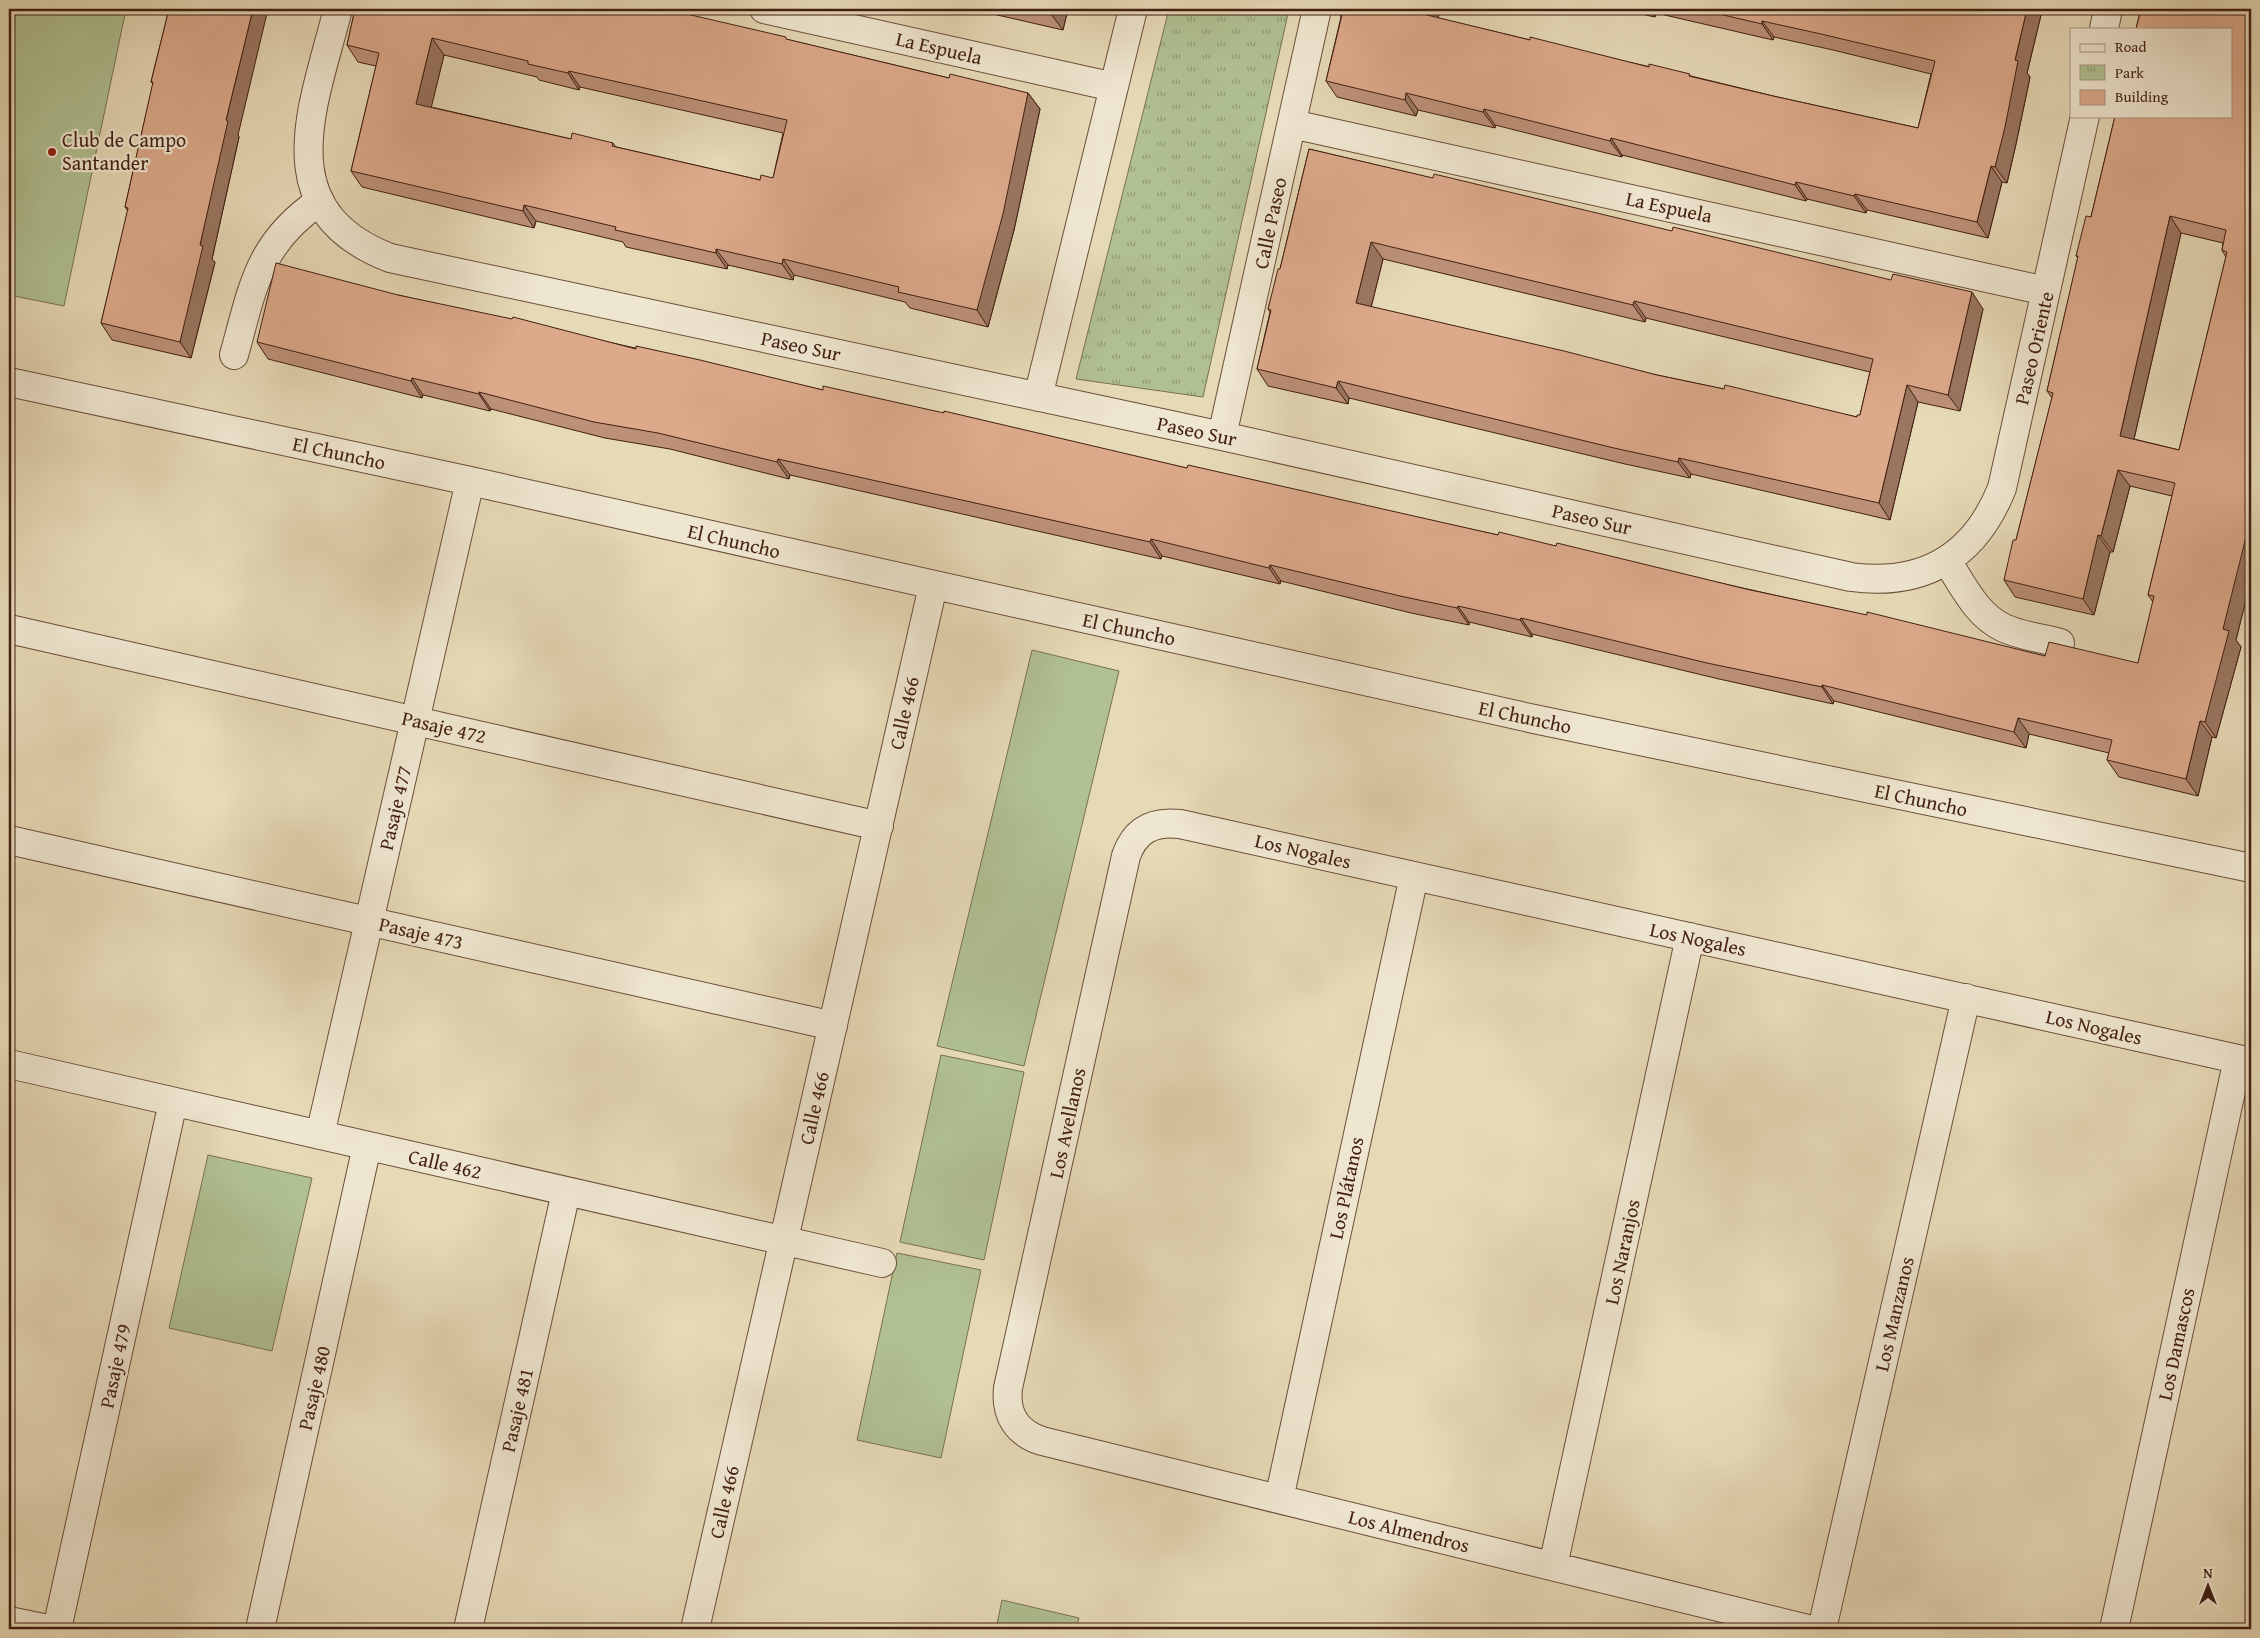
<svg xmlns="http://www.w3.org/2000/svg" width="2260" height="1638" font-family="'Gentium Book Plus',serif">
<defs>
<pattern id="park-tufts" width="24" height="20" patternUnits="userSpaceOnUse" patternTransform="scale(1.25)"><rect width="24" height="20" fill="#b0c092"/><path d="M3 7l-1-3M5 7V3M7 7l1-3M15 17l-1-3M17 17v-4M19 17l1-3" fill="none" stroke="#919b76"/></pattern>
</defs>
<rect width="100%" height="100%" fill="#e6d9b6"/>
<filter id="stains"><feTurbulence type="fractalNoise" baseFrequency=".004" numOctaves="4"/><feColorMatrix values="0 0 0 0 .2 0 0 0 0 .09 0 0 0 0 .02 0 0 0 .5 -.17"/></filter>
<radialGradient id="worn" r=".72"><stop offset=".6" stop-color="#630" stop-opacity="0"/><stop offset="1" stop-color="#630" stop-opacity=".3"/></radialGradient>
<path fill="#b0c092" stroke="#797052" d="M9,9H126L64,306L9,295Z
M1032,650L1119,671L1024,1066L937,1046Z
M941,1055L1024,1072L984,1260L900,1242Z
M208,1155L312,1178L272,1351L169,1328Z
M897,1253L981,1270L941,1458L857,1440Z
M1002,1600L1079,1618L1076,1629H996Z"/>
<path fill="url(#park-tufts)" stroke="#797052" d="M1169,9H1289L1203,397L1076,379Z"/>
<g fill="none" stroke-linecap="round" stroke-linejoin="round">
<defs>
<path id="minor" d="M338,9C314,105 266,210 390,258L1222,436L1851,577C1924,587 1975,556 2002,488L2085,116
M764,9L1114,87
M2104,29L2108,9
M1292,124L2046,291
M234,355C253,287 258,243 320,201
M9,382L470,481L1534,719L2251,868
M1038,397L1133,9
M1222,436L1317,9
M1947,561C1963,585 1976,615 2004,628C2021,636 2042,638 2060,643
M9,629L879,826
M9,840L833,1026
M9,1064L882,1263
M320,1135L470,481
M1279,1499L1414,876
M1553,1566L1690,937
M9,1621L48,1629
M57,1629L173,1102
M260,1629L367,1146
M468,1629L566,1192
M695,1629L933,586
M1808,1629L1042,1441C1017,1433 1005,1415 1008,1388L1126,856C1135,830 1153,821 1180,824L2251,1062
M1822,1629L1966,998
M2114,1629L2238,1059"/>
</defs>
<use href="#minor" stroke="#6b4e3a" stroke-width="30"/>
<use href="#minor" stroke="#efe6d0" stroke-width="28"/>
</g>
<path fill="#bd9178" stroke="#421f11" fill-rule="evenodd" d="M169,9L239,137L212,259L215,262L191,358L112,340L101,323L128,211L125,207L153,84L151,82Z
M355,9L789,40L949,78L1028,93L1040,109L1014,230L988,327L910,308L905,302L794,275L793,280L728,265L727,269L626,247L623,242L536,221L534,228L362,187L351,171L376,66L358,62L347,45ZM444,55L537,77L539,80L579,90L580,87L783,133L773,178L760,180L616,147L613,143L571,139L431,107Z
M971,9H1068L1063,30Z
M1440,9L1438,18L1530,40L1691,76L1773,96L1918,128L1931,74L1833,50L1774,37L1773,40L1656,13L1655,17L1618,9H2036L2041,15L2027,73L2030,77L2016,144L2007,183L2002,182L1988,238L1867,210L1866,213L1807,199L1806,201L1622,155V157L1495,125V128L1418,110L1416,116L1337,97L1326,81L1341,17L1339,14Z
M2138,9H2251V579L2236,640L2241,647L2216,738L2212,737L2198,796L2119,777L2107,760L2109,753L2029,734L2026,748L1834,701L1833,704L1719,679L1532,634V637L1469,622V625L1411,613L1281,581L1280,584L1162,556L1161,559L790,475L789,479L670,449L605,438L491,409L490,411L423,395L422,398L268,359L257,342L398,295L823,390L1498,535L1556,546L2045,656L2138,663L2153,602L2148,595L2172,496L2130,486L2113,552H2110L2094,615L2015,597L2004,580L2016,540L2052,398L2047,391L2078,258L2076,256L2091,217L2140,12ZM2181,233L2223,243L2222,250L2226,257L2179,450L2134,439Z
M1309,149L1983,309L1960,411L1918,402L1890,520L1691,474L1690,478L1625,464L1349,398L1348,404L1268,386L1257,369L1270,312L1268,309L1280,269ZM1383,259L1645,322L1646,318L1870,372L1860,415L1857,417L1657,375L1371,307Z"/>
<path fill="#9a7661" stroke="#421f11" d="M253,9H268L238,135L239,137L212,259L215,262L191,358L180,342L226,120Z
M1052,9H1068L1063,30L1051,14Z
M1425,9H1440L1435,31L1423,14Z
M1649,9H1654L1656,13L1655,17Z
M2027,9H2036L2041,15L2027,73L2030,77L2016,144L2007,183L1995,167L2015,60Z
M1762,21L1774,37L1773,40L1762,24Z
M432,38L444,55L428,121L416,104Z
M569,71L580,87L579,90L568,73Z
M1028,93L1040,109L1014,230L988,327L977,310Z
M1406,93L1418,110L1416,116L1405,100Z
M1484,109L1495,125V128L1483,112Z
M1611,138L1622,155V157L1610,141Z
M1991,166L2002,182L1988,238L1977,222Z
M1796,182L1807,199L1806,201L1795,185Z
M1855,194L1867,210L1866,213L1854,196Z
M524,205L536,221L534,228L523,211Z
M2170,216L2181,233L2131,452L2120,436Z
M1371,242L1383,259L1368,320L1356,303Z
M716,249L728,265L727,269L716,253Z
M783,259L794,275L793,280L782,264Z
M1972,292L1983,309L1960,411L1948,395Z
M1634,301L1646,318L1645,322L1633,305Z
M412,378L423,395L422,398L411,381Z
M1338,381L1349,398L1348,404L1336,388Z
M1907,385L1918,402L1890,520L1879,503Z
M479,392L491,409L490,411L479,394Z
M1679,458L1691,474L1690,478L1678,462Z
M778,459L790,475L789,479L777,462Z
M2118,470L2130,486L2113,552L2101,536Z
M2251,499V579L2236,640L2241,647L2216,738L2205,722L2223,629L2246,520Z
M2098,535L2110,552L2094,615L2083,599Z
M1151,539L1162,556L1161,559L1150,542Z
M1270,565L1281,581L1280,584L1269,568Z
M1458,606L1469,622V625L1457,608Z
M1521,618L1532,634V637L1520,620Z
M1822,685L1834,701L1833,704L1822,687Z
M2018,718L2029,734L2026,748L2014,732Z
M2200,721L2212,737L2198,796L2186,779Z"/>
<path fill="#dca98b" stroke="#421f11" fill-rule="evenodd" d="M169,9H253L226,120L228,121L200,245L203,246L180,342L101,323L128,208L125,207L153,82H151Z
M355,9H665L786,37V39L949,78L950,74L1028,93L1003,214L977,310L898,292L899,287L783,259L782,264L716,249V253L615,230L616,227L524,205L523,211L351,171L379,53L347,45ZM432,38L528,61V64L568,73L569,71L787,120L773,178L761,175L760,180L612,146L613,143L572,133L571,139L416,104Z
M1030,9H1052L1051,14Z
M1341,9H1425L1423,14L1530,40V37L1649,67V64L1690,74L1689,76L1773,96L1918,128L1935,61L1821,34L1762,21V24L1698,9H2027L2015,60L2018,61L2005,127L1995,167L1991,166L1977,222L1855,194L1854,196L1796,182L1795,185L1611,138L1610,141L1484,109L1483,112L1406,93L1405,100L1326,81L1342,15L1339,14Z
M2141,9H2251V499L2246,520L2250,521L2223,629L2229,631L2205,722L2200,721L2186,779L2107,760L2112,740L2018,718L2014,732L1822,685V687L1707,663L1521,618L1520,620L1458,606L1457,608L1400,596L1270,565L1269,568L1151,539L1150,542L778,459L777,462L658,433L594,422L479,392V394L412,378L411,381L257,342L276,263L398,295L512,319L513,317L636,349V346L700,360L823,390V386L944,413V411L1187,468L1188,465L1498,535L1499,532L1556,546L1557,543L1746,589L1867,615V612L2045,656L2049,642L2138,663L2154,596L2148,595L2175,483L2118,470L2101,536L2098,535L2083,599L2004,580L2013,540H2016L2053,393L2047,391L2078,256H2076L2086,216L2091,217L2115,116H2231V29H2136ZM2170,216L2226,230L2222,250L2227,252L2179,450L2120,436Z
M1309,149L1433,178L1434,174L1672,231L1673,227L1891,280L1893,274L1972,292L1948,395L1907,385L1879,503L1679,458L1678,462L1614,448L1338,381L1336,388L1257,369L1271,310L1268,309L1278,269H1280ZM1371,242L1633,305L1634,301L1873,359L1860,415H1857V417L1725,385L1724,389L1657,375L1564,351L1356,303Z"/>
<circle fill="#8f2418" stroke="#efe6d0" stroke-width="2" cx="52" cy="152" r="5"/>
<g text-anchor="middle" stroke-width="4.5" stroke-linejoin="round" paint-order="stroke">
<g font-size="20" fill="#421f11" stroke="#efe6d0">
<text transform="translate(939 48) rotate(13)" y="7">La Espuela</text>
<text transform="translate(1669 207) rotate(12)" y="7">La Espuela</text>
<text transform="translate(1270 223) rotate(-78)" y="7">Calle Paseo</text>
<text transform="translate(801 346) rotate(12)" y="7">Paseo Sur</text>
<text transform="translate(2034 348) rotate(-77)" y="7">Paseo Oriente</text>
<text transform="translate(1197 431) rotate(12)" y="7">Paseo Sur</text>
<text transform="translate(339 453) rotate(12)" y="7">El Chuncho</text>
<text transform="translate(1592 519) rotate(13)" y="7">Paseo Sur</text>
<text transform="translate(734 541) rotate(13)" y="7">El Chuncho</text>
<text transform="translate(1129 629) rotate(12)" y="7">El Chuncho</text>
<text transform="translate(904 713) rotate(-77)" y="7">Calle 466</text>
<text transform="translate(1525 717) rotate(12)" y="7">El Chuncho</text>
<text transform="translate(444 727) rotate(13)" y="7">Pasaje 472</text>
<text transform="translate(1921 800) rotate(12)" y="7">El Chuncho</text>
<text transform="translate(395 808) rotate(-77)" y="7">Pasaje 477</text>
<text transform="translate(1303 851) rotate(13)" y="7">Los Nogales</text>
<text transform="translate(421 933) rotate(13)" y="7">Pasaje 473</text>
<text transform="translate(1698 939) rotate(12)" y="7">Los Nogales</text>
<text transform="translate(2094 1027) rotate(13)" y="7">Los Nogales</text>
<text transform="translate(814 1108) rotate(-77)" y="7">Calle 466</text>
<text transform="translate(1067 1123) rotate(-78)" y="7">Los Avellanos</text>
<text transform="translate(445 1164) rotate(13)" y="7">Calle 462</text>
<text transform="translate(1346 1188) rotate(-78)" y="7">Los Plátanos</text>
<text transform="translate(1622 1252) rotate(-78)" y="7">Los Naranjos</text>
<text transform="translate(1894 1314) rotate(-77)" y="7">Los Manzanos</text>
<text transform="translate(2176 1344) rotate(-78)" y="7">Los Damascos</text>
<text transform="translate(115 1366) rotate(-78)" y="7">Pasaje 479</text>
<text transform="translate(314 1388) rotate(-77)" y="7">Pasaje 480</text>
<text transform="translate(517 1410) rotate(-77)" y="7">Pasaje 481</text>
<text transform="translate(724 1502) rotate(-77)" y="7">Calle 466</text>
<text transform="translate(1409 1531) rotate(14)" y="7">Los Almendros</text>
</g>
<g font-size="20" fill="#421f11" stroke="#efe6d0" text-anchor="start">
<text x="62" y="147">Club de Campo<tspan x="62" dy="23">Santander</tspan></text>
</g>
</g>
<rect width="2260" height="1638" fill="none" stroke="#e6d9b6" stroke-width="30"/>
<rect x="10" y="10" width="2240" height="1618" fill="none" stroke="#421f11" stroke-width="2.5"/>
<rect x="15" y="15" width="2230" height="1608" fill="none" stroke="#421f11"/>
<rect x="2070" y="28" width="162" height="90" fill="#efe6d0" stroke="#aa9684"/>
<rect x="2080" y="44" width="25" height="8" fill="#efe6d0" stroke="#aa9684"/>
<text x="2115" y="52" font-size="15" fill="#421f11">Road</text>
<rect x="2080" y="65" width="25" height="15" fill="url(#park-tufts)" stroke="#aa9684"/>
<text x="2115" y="78" font-size="15" fill="#421f11">Park</text>
<rect x="2080" y="90" width="25" height="15" fill="#dca98b" stroke="#aa9684"/>
<text x="2115" y="102" font-size="15" fill="#421f11">Building</text>
<g transform="translate(2208 1586)" stroke="#efe6d0" stroke-width="4" paint-order="stroke">
<path d="M0-4L9 19L0 12L-9 19Z" fill="#421f11"/>
<text y="-8" font-size="14" font-weight="bold" text-anchor="middle" fill="#421f11">N</text>
</g>
<rect width="100%" height="100%" filter="url(#stains)"/>
<rect width="100%" height="100%" fill="url(#worn)"/>
</svg>
